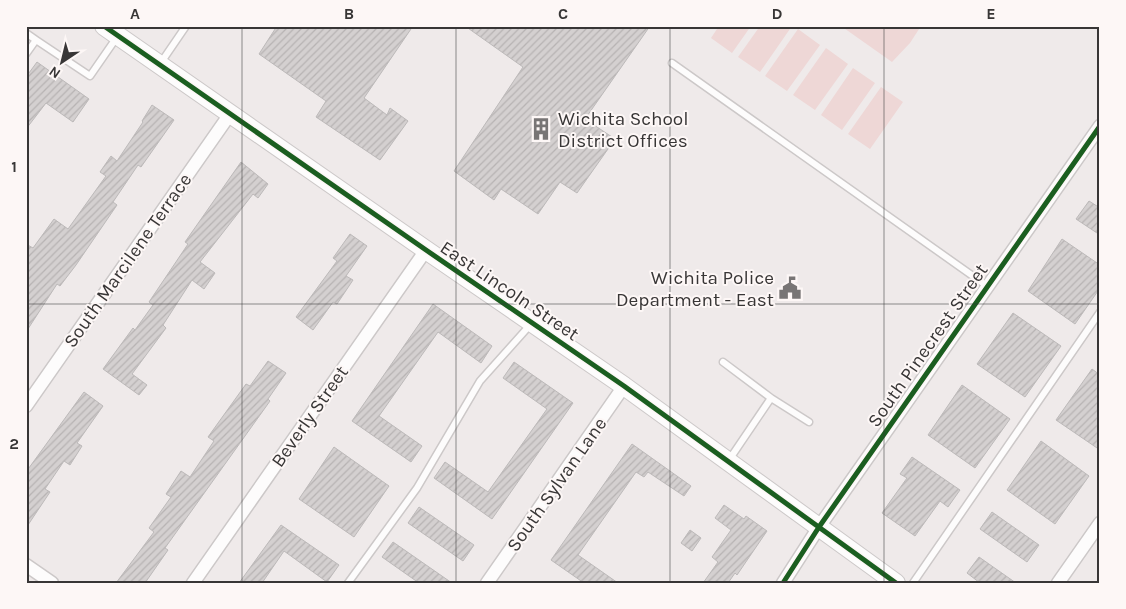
<svg xmlns="http://www.w3.org/2000/svg" width="1126" height="609" font-family="Karla,sans-serif">
<defs>
<pattern id="building-hatch" width="6" height="6" patternUnits="userSpaceOnUse" patternTransform="scale(1.25)"><rect width="6" height="6" fill="#d4d0d0"/><path d="M-1 1l2-2M0 6l6-6M5 7l2-2" fill="none" stroke="#b7b3b3"/></pattern>
</defs>
<rect width="100%" height="100%" fill="#efeaea"/>
<path fill="#eed7d6" d="M719,26H751L732,53L711,38Z
M760,26H792L760,72L738,57Z
M841,26H921L910,43L892,62Z
M798,29L820,45L787,91L765,76Z
M826,48L848,64L815,110L793,95Z
M853,68L875,83L842,130L821,115Z
M881,87L903,102L870,149L848,134Z"/>
<path fill="url(#building-hatch)" stroke="#bcb9b9" d="M277,26H413L364,98L387,115L390,108L408,121L380,160L316,117L326,101L259,54Z
M465,26H650L585,119L615,139L577,193L560,182L538,214L501,189L494,200L454,171L523,67Z
M37,62L89,99L73,122L46,103L26,129V77Z
M152,105L174,120L141,167L138,165L113,202L117,205L76,265L60,286L57,284L26,332V244L33,248L54,219L68,229L106,176L100,172L111,156L117,161L143,122L142,121Z
M241,162L268,184L258,198L253,194L200,262L215,273L204,289L192,280L163,325L166,328L132,374L147,385L139,395L103,369L133,328L135,330L153,305L149,302L188,244L185,242Z
M1089,201L1100,208V235L1076,219Z
M350,234L367,246L346,276L353,280L337,304L333,302L313,330L296,317L337,261L333,258Z
M1062,239L1100,265V288L1075,324L1028,291Z
M433,304L492,346L481,363L438,332L379,416L422,446L411,462L352,421Z
M1013,313L1061,346L1025,397L977,364Z
M268,361L286,373L268,399L270,401L165,548L168,550L145,583H116L154,532L149,528L171,497L166,494L181,471L190,477L214,441L208,437L246,384L250,386Z
M514,362L573,403L492,519L434,478L445,462L488,492L547,409L503,378Z
M1092,369L1100,375V450L1056,420Z
M962,385L1010,419L975,468L928,435Z
M84,392L103,406L77,443L82,446L70,465L64,461L45,489L50,492L26,528V472Z
M1041,441L1089,476L1055,524L1007,490Z
M632,444L691,486L684,496L648,472L644,477L636,472L578,555L618,583H584L551,560Z
M334,447L389,486L354,537L299,499Z
M912,457L960,490L948,507L940,501L915,536L882,513L907,478L900,474Z
M724,505L744,519L746,516L767,531L737,575L735,573L728,583H703L718,562L712,557L731,530L715,518Z
M419,507L474,545L463,561L408,523Z
M992,512L1039,545L1027,562L980,529Z
M281,525L339,565L327,582L284,551L262,583H239Z
M690,530L701,538L692,551L681,543Z
M393,542L452,583H419L382,557Z
M979,557L1016,583H980L967,573Z"/>
<g fill="none" stroke-linecap="round" stroke-linejoin="round">
<defs>
<path id="lane" d="M26,33L36,40
M26,54L36,40L90,76L117,37
M672,63L987,286
M160,64L186,26
M723,362L771,398
M729,460L771,398L809,422
M348,583L417,488L480,381L531,324
M913,583L1100,312"/>
<path id="street" d="M26,406L230,114
M26,565L52,583
M193,583L426,250
M487,583L624,386
M783,583L819,527L1100,126
M1058,583L1100,523"/>
<path id="secondary" d="M104,26L426,250L624,386L896,583"/>
</defs>
<use href="#lane" stroke="#ccc8c8" stroke-width="9"/>
<use href="#street" stroke="#ccc8c8" stroke-width="15"/>
<use href="#secondary" stroke="#ccc8c8" stroke-width="20"/>
<use href="#lane" stroke="#fdfcfc" stroke-width="6"/>
<use href="#street" stroke="#fdfcfc" stroke-width="12"/>
<use href="#secondary" stroke="#fdfcfc" stroke-width="18"/>
<defs>
<path id="cycleway" d="M104,26L426,250L624,386L896,583
M783,583L819,527L1100,126"/>
</defs>
<use href="#cycleway" stroke="#fdf7f6" stroke-width="8"/>
<use href="#cycleway" stroke="#1b5e20" stroke-width="5"/>
</g>
<path fill="none" stroke="#383636" stroke-width="1" stroke-opacity="0.55" d="M242,26V583M456,26V583M670,26V583M884,26V583M26,304H1100"/>
<defs>
<symbol id="building-bare" viewBox="-9 -9 18 18"><path d="M-4-6H4V6H1V3H-1V6H-4ZM-2.5-4.3h1.7v1.8h-1.7ZM.8-4.3h1.7v1.8H.8ZM-2.5-1h1.7V.8h-1.7ZM.8-1h1.7V.8H.8Z" fill="#787575" stroke="#fdf7f6" stroke-width="2.5" paint-order="stroke"/></symbol>
<symbol id="civic-bare" viewBox="-9 -9 18 18"><path d="M-.6-6.5H3V-4.5H.6V-3L4-1V1h2V6H-6V1h2V-1L-.6-3ZM-1.2 2.5V6h2.4V2.5Z" fill="#787575" stroke="#fdf7f6" stroke-width="2.5" paint-order="stroke"/></symbol>
</defs>
<g fill-rule="evenodd">
<use href="#building-bare" x="525" y="113" width="32" height="32"/>
<use href="#civic-bare" x="774" y="272" width="32" height="32"/>
</g>
<g text-anchor="middle" stroke-width="4" stroke-linejoin="round" paint-order="stroke">
<g font-size="19" fill="#383636" stroke="#fdf7f6" text-anchor="start">
<text x="558" y="125">Wichita School<tspan x="558" dy="22">District Offices</tspan></text>
<text x="774" y="284" text-anchor="end">Wichita Police<tspan x="774" dy="22">Department - East</tspan></text>
</g>
<g font-size="19" fill="#383636" stroke="#fdf7f6">
<text transform="translate(127 260) rotate(-55)" y="7">South Marcilene Terrace</text>
<text transform="translate(510 290) rotate(34)" y="7">East Lincoln Street</text>
<text transform="translate(927 345) rotate(-55)" y="7">South Pinecrest Street</text>
<text transform="translate(309 416) rotate(-55)" y="7">Beverly Street</text>
<text transform="translate(556 484) rotate(-55)" y="7">South Sylvan Lane</text>
</g>
</g>
<rect width="1126" height="609" fill="none" stroke="#fdf7f6" stroke-width="55"/>
<g transform="translate(62 62) rotate(215)" stroke="#fdf7f6" stroke-width="4" paint-order="stroke">
<path d="M0-4L9 19L0 12L-9 19Z" fill="#383636"/>
<text y="-8" font-size="14" font-weight="bold" text-anchor="middle" fill="#383636">N</text>
</g>
<rect x="28" y="28" width="1070" height="554" fill="none" stroke="#383636" stroke-width="2"/>
<g font-size="16" text-anchor="middle" font-weight="bold" fill="#383636">
<text x="135" y="19">A</text>
<text x="349" y="19">B</text>
<text x="563" y="19">C</text>
<text x="777" y="19">D</text>
<text x="991" y="19">E</text>
<text x="14" y="172">1</text>
<text x="14" y="449">2</text>
</g>
</svg>
